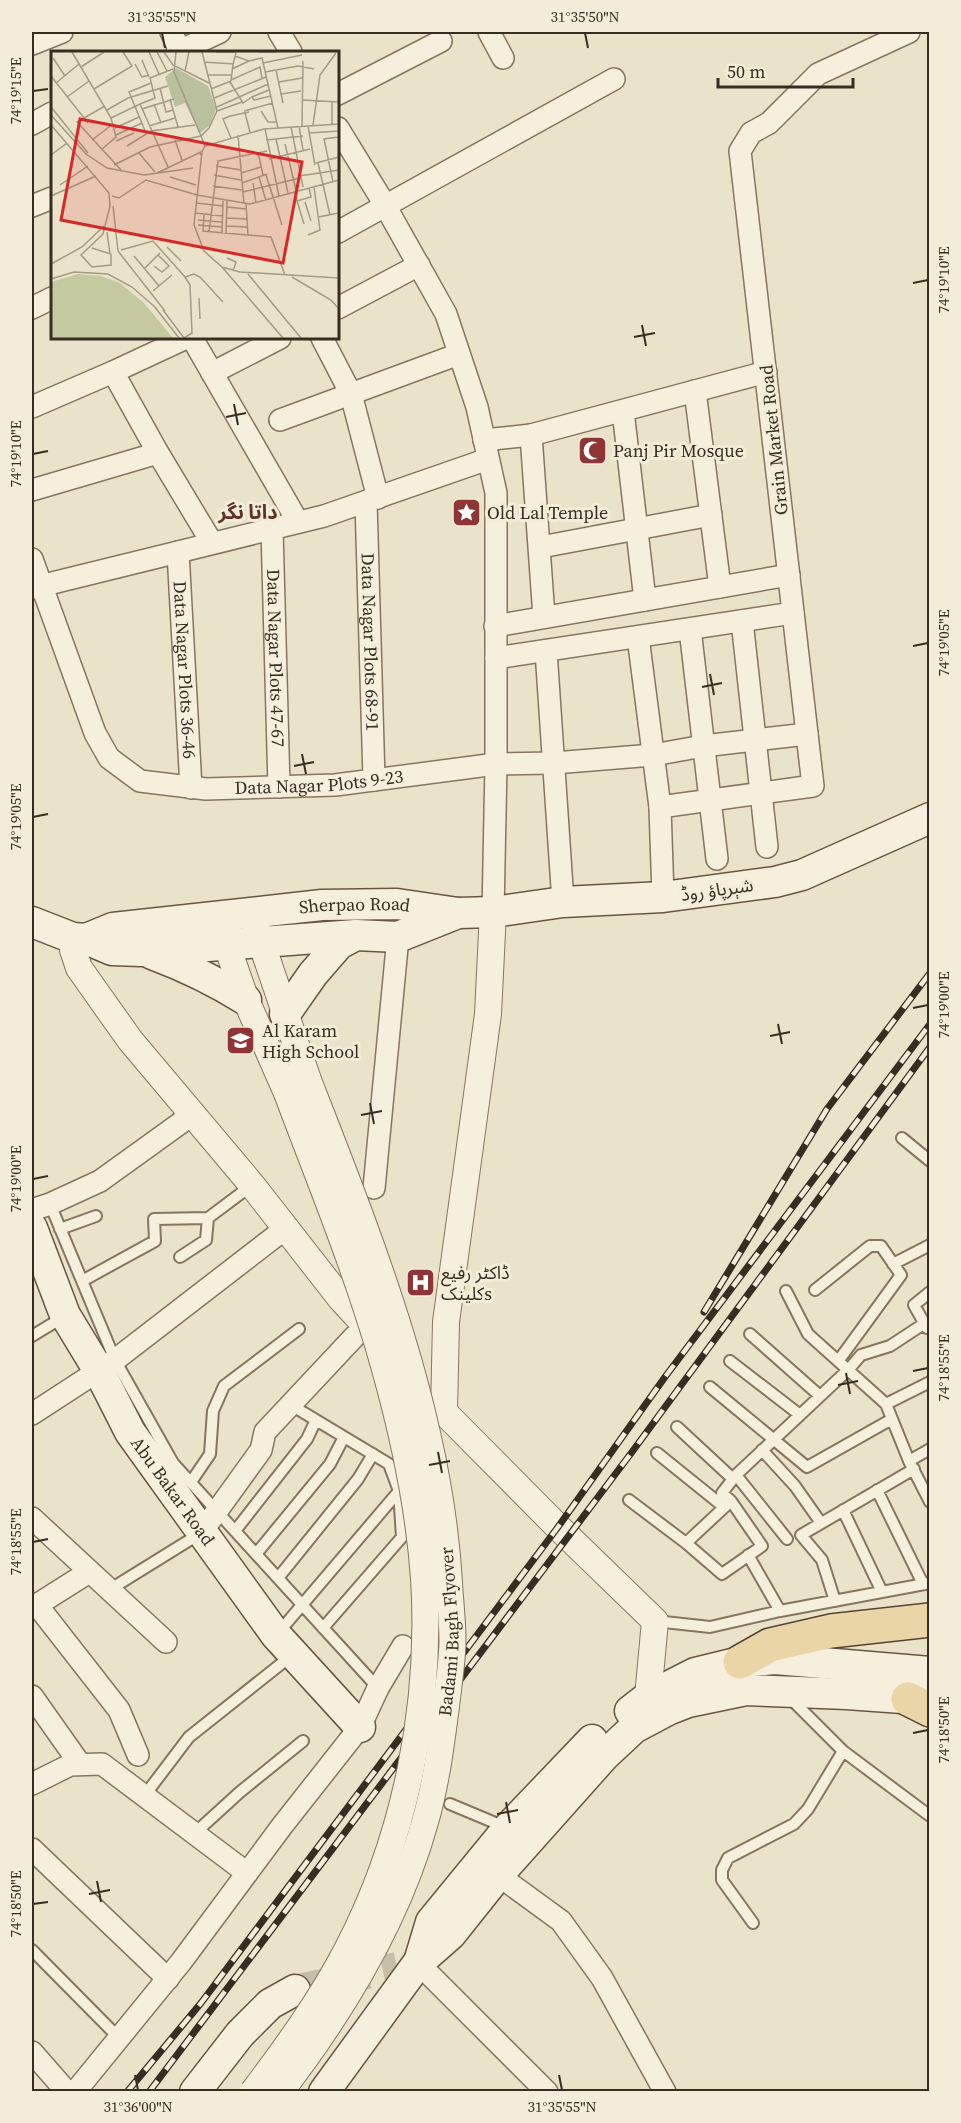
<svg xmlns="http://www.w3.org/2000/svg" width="961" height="2123" font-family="'Source Serif 4','Noto Sans Arabic',serif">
<rect width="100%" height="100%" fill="#ebe2ca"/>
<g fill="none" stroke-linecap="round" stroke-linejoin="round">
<path stroke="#c7bea8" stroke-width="30" stroke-dasharray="30 15" stroke-linecap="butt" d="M295,1990L397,1967"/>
<defs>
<path id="service" d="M902,1138L930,1161
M50,1204L115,1360L173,1463L378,1688
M60,1229L96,1216
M180,1257L206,1240L208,1218L252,1185
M893,1264L930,1245
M82,1281L155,1241L154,1219L208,1218
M815,1290L870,1246H881L901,1275L839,1360
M786,1291L808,1334L886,1404L909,1461L930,1502
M927,1328L914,1305L930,1292
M750,1334L820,1396
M32,1336L65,1316
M730,1361L800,1415
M710,1387L807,1467L892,1419
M886,1404L930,1382
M291,1405L389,1464L399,1491L402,1537L323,1628
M677,1427L733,1479
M762,1450L795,1486L821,1523
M657,1453L724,1507
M909,1461L930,1449
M736,1475L787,1539
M191,1482L210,1454L213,1411L224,1386L299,1329
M877,1490L923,1584
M629,1500L686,1543L722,1574L762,1546L731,1501
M843,1510L882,1592
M235,1531L307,1439L316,1420
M686,1543L731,1501L722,1493L736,1475L849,1369L861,1355L890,1346L925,1323
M256,1554L330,1464L344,1437
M748,1555L780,1611
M278,1578L358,1479L373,1454
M109,1590L201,1533
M835,1601L822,1560L801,1535L914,1469
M655,1621L710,1627L780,1611L930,1583
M279,1632L399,1491
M790,1698L843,1751L930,1816
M145,1795L189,1737L291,1656
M450,1804L505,1827
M195,1833L240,1792L303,1741
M753,1923L722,1880V1870L728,1858L794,1824L808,1809L843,1751
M32,1950L119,2038"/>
<g id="minor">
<path d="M171,32L181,52"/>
<path d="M279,32L291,52"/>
<path d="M489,32L503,58"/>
<path d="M32,44L62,32"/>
<path d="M177,52L220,32"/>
<path d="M338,94L441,41"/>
<path d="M32,124L52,113"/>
<path d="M338,128L382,200L446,314L477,407L496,493V764L493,912"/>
<path d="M32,206L52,198"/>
<path d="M338,232L614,79"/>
<path d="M32,308L52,298"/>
<path d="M338,308L419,265"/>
<path d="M192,338L298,522"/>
<path d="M322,338L351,394L378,498"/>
<path d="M113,372L158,453L212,543"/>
<path d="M212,373L280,338"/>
<path d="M695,391L720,587"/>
<path d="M32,407L113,372L186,338"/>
<path d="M623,411L645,600"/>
<path d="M280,420L459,354"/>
<path d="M531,435L544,617"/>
<path d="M484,440L531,435L766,372"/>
<path d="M32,490L158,453"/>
<path id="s1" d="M366,502L374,780"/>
<path id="s2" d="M272,529L279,787"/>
<path d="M541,547L711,515"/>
<path id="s3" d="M178,552L191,788"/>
<path id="s4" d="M32,559L95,733L109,758L140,781L206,789L335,785L496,764L554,763L653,755L703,746L807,734"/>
<path d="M32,588L324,516L488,459"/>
<path d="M742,621L767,847"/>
<path d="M495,626L789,575"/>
<path d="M690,629L717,859"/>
<path d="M638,637L660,807L663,897"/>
<path d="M546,651L563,902"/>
<path d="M496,658L793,613"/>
<path d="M660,807L813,786L740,151L751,133L769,123L818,74L909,32"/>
<path d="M374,1188L398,937"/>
<path d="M32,1210L50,1204L100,1181L193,1114"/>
<path d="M32,1414L115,1360L286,1228"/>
<path d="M32,1518L166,1642"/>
<path d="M201,1533L261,1450L265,1432L355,1336"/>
<path d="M37,1605L119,1710L138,1755"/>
<path d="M32,1608L89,1572"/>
<path d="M32,1696L80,1764"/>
<path d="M32,1784L70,1765L102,1764L247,1873"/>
<path d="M32,1849L168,1979"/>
<path d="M498,1875L561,1921L602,1978L665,2092"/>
<path d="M418,1963L547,2092"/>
<path d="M32,2052L67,2092"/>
<path d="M75,2092L181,1962L282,1826L360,1727L378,1688L403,1646"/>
</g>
<path id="tertiary" d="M493,912L488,1014L446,1322L444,1412L558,1527L655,1621L648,1697
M255,924L308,1080
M220,926L246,1000L287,1093
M73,938V950L79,968L130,1040L252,1185L341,1299L379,1340"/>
<g id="secondary">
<path d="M32,922L73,938L86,939L112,950L141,951L356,935L398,937L458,913"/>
<path id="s5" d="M86,939L113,928L322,905L397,904L458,913L493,912L563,902L663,897L775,882L802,875L930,818"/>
<path d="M152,954C187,967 214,980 246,1000"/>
<path d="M285,1014L313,974L339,944L356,935"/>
<path id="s6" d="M32,1228L65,1315L99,1371L130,1432L276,1635L360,1727"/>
<path d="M630,1711L648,1697L695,1673L740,1662L775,1659L930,1672"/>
<path d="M419,1962L431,1922L508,1828L592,1740"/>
<path d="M195,2092L240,2034L270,2004L295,1990"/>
<path d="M324,2092L418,1963L451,1934L498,1875L604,1756L634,1728L670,1709L688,1702L746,1690L847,1694L930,1700"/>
</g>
<path id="primary" d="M740,1662L770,1645L831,1631L930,1620
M908,1699L930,1710"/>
</defs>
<use href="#service" stroke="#867560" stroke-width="14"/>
<use href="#minor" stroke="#867560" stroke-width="24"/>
<use href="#tertiary" stroke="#867560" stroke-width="28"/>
<use href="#secondary" stroke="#685643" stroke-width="33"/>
<use href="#primary" stroke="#554333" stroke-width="36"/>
<use href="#service" stroke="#f6efdd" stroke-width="10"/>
<use href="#minor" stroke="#f6efdd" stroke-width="21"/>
<use href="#tertiary" stroke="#f6efdd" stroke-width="26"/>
<use href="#secondary" stroke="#f6efdd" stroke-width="30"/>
<use href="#primary" stroke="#ead5a6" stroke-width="33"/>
<defs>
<path id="rail" d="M704,1312L827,1109L930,973
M127,2092L201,2003L558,1527L665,1377L930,1024
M149,2092L632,1452L930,1047"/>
</defs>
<use href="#rail" stroke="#382d22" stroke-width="7"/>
<use href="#rail" stroke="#f3ecd9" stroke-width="4.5" stroke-dasharray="14" stroke-linecap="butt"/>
<defs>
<g id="tertiary-bridge">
<path d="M253,2092C287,2047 321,2000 347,1950C406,1837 432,1705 424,1578C419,1508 404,1437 385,1369C359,1275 321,1184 287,1093"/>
<path id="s7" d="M280,2092C341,2013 398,1919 425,1822C436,1784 441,1745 446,1706C448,1688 451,1670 452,1652C454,1629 450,1605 449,1582C439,1410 370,1239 308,1080"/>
</g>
</defs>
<use href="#tertiary-bridge" stroke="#867560" stroke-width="28" stroke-linecap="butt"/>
<use href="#tertiary-bridge" stroke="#f6efdd" stroke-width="26"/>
</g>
<path fill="none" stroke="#382d22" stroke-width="2" d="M162,33L165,48M585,33L588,48M33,91L48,89M913,283L928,280M642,325L646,346M634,337L655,333M234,404L238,425M226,417L246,413M33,454L48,451M913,646L928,643M710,674L714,695M702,687L722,683M302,754L306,774M294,766L314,762M33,817L48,814M913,1008L928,1005M778,1024L782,1044M770,1036L790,1032M370,1103L374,1124M361,1115L382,1111M33,1179L48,1176M913,1371L928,1368M846,1373L850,1394M838,1385L858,1381M438,1452L442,1473M429,1465L450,1461M33,1542L48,1539M913,1733L928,1730M506,1802L510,1823M497,1814L518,1810M97,1881L101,1902M89,1894L110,1890M33,1904L48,1902M135,2075L138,2090M559,2075L562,2090"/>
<defs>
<symbol id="mosque-square" viewBox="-11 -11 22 22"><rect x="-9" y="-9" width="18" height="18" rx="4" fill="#903535" stroke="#f3ecd9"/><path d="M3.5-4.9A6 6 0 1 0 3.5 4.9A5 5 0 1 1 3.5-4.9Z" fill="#fff"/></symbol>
<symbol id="sight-square" viewBox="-11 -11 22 22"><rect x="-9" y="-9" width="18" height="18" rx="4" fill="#903535" stroke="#f3ecd9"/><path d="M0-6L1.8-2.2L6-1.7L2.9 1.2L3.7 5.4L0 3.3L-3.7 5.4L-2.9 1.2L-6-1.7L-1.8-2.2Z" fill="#fff"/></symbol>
<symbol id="school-square" viewBox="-11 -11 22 22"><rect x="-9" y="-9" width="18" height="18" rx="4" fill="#903535" stroke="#f3ecd9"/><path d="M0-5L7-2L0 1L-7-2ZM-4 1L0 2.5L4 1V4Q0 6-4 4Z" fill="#fff"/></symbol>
<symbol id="hospital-square" viewBox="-11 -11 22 22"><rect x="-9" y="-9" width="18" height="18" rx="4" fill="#903535" stroke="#f3ecd9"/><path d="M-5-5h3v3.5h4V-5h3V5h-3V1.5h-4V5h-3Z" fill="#fff"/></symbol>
</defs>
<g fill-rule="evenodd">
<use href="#mosque-square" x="576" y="434" width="33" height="33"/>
<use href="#sight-square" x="450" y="496" width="33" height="33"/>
<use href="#school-square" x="224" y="1024" width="33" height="33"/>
<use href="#hospital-square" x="404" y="1266" width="33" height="33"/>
</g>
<g text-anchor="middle" stroke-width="6" stroke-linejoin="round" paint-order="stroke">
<g font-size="18" fill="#382d22" stroke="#f3ecd9">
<text transform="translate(774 440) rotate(-96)" y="6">Grain Market Road</text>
<text dy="6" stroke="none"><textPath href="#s1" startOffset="140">Data Nagar Plots 68-91</textPath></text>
<text dy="6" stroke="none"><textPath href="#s2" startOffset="129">Data Nagar Plots 47-67</textPath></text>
<text dy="6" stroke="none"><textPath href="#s3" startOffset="118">Data Nagar Plots 36-46</textPath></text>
<text dy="6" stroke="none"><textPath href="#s4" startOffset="432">Data Nagar Plots 9-23</textPath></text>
<text transform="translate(717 890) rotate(-8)" y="6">شېرپاؤ روڈ</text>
<text dy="6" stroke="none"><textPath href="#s5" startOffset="272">Sherpao Road</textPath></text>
<text dy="6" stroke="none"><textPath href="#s6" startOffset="300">Abu Bakar Road</textPath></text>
<text dy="6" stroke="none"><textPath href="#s7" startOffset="501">Badami Bagh Flyover</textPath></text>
</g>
<g font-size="18" fill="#382d22" stroke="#f3ecd9" text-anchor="start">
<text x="613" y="457">Panj Pir Mosque</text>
<text x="487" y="519">Old Lal Temple</text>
<text x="262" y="1037">Al Karam<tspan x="262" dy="21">High School</tspan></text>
<text x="441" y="1279">ڈاکٹر رفیع<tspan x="441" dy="21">کلینکs</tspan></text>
</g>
<g font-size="20" font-weight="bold" fill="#613225" stroke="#f3ecd9">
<text x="248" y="519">داتا نگر</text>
</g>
</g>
<g transform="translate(51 51)">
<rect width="288" height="288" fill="#ebe2ca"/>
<path d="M27,223L50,225L69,232L93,252L122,287H0V231Z" fill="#c4c99f"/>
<path d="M125,17L157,35L165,58L159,74L149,82L134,52L124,56L114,26Z" fill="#babf9d"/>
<path fill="none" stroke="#a39a87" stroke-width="1.5" d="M21,1L60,67L89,53L117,116M98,1L108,23M106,1L116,20M113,1L122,14L158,32M125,1L123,21L150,85M165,1H185M207,1H226M2,7L14,25M91,9L98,26M198,10L211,7L227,77M153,11L182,13L185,2M212,12L251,4M84,13L91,26L98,24M30,16L53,1M181,18L198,10L184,5M225,19L232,52M134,20L138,1M214,21L247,15L263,18M157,24H180M0,25L37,72M180,29L209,16L211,27M179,31L192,52L201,46L203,49L220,45M228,31L251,27M5,32L28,13M109,37L115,61L122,59M43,38L81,15L72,1M160,38L180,30L182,13M230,43L250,40M16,46L38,30M201,46L218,39M163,47L215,26M119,48L127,76M251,49L288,51M281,50V73M89,53L104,47L99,27L122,18M103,53L110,72M54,55L26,71L71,120M0,56L37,102M166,56L217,33M91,58L123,48M56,59L77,47L117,35M166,60L191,51M193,60L222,52M210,60L217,71H226M0,64L35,103L56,117L93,124L142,117M0,74L58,142L59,155L52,183L30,204L41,216L60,214V203L41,197M262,74L269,24L285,2M98,75L124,67M248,75L252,99M251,75L252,10M257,75L264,114M240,76L252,136M64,77L88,66M214,78L228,145M95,82L78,41L100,32M258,82L288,80M65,84L91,72M187,84L193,153M180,87L172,68L179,65L198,61L194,62L199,81M225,88L237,142M41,89L62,73M124,89L131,109M215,89L252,85M65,90L83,82M234,93L245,139M76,95L100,80L144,74M154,95L213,78L288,73M50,99L65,86L60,67M87,101L104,121M151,101L143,174L153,200L171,216L189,221L288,227M207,101L212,124M0,104L16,92M149,104L154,95L150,85M218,108L259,98M265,112L288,106M267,112L279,164M63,114L99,96L150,85L158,77L166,60L151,1M165,115L190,119M106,122L152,100M190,122L210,116M163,124L190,129M215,124L231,174M248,125L288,119M119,126L145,134M208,126L215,150M282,131L273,88L288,86M191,132L216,123M202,132L205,152M9,134L37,115M162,135L191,139M243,140L253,173M192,141L249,127M0,145L45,125M61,145L68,147L95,129L146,144L199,153L288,129M246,150L260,146L258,137M254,151L260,170M145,152L172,155M195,153L197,184M62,155L67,200L114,260M176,156L195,158M144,162L172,165M153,164L152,180L220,186L234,224M267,166L288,162M175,167L196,168M147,169L171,171M147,174L171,176M175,175L196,176M56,181L59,203M158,181L167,110L216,100M171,182L172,150M175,182L176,150M257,184L269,179L263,136M116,196L130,210M70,199L102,190L134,226L139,234L141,282L133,287M83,205L108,235M176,207L185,211L182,220M0,213L31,196L53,175M103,215L111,221L118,215L107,204M171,216L232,287M93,218L109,202M197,223L250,287M134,226L143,223L149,226L172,251M241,226L280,249L288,258M0,228L23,221L57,223L81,236L105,257M102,240L121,224M148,247L149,268M103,255L128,287M112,259L133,287"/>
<path fill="#d62828" fill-opacity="0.15" stroke="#d62828" stroke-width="3" d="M29,68L251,111L232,212L10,169Z"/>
<rect width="288" height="288" fill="none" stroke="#382d22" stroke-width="3"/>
</g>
<rect width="961" height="2123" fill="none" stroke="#f3ecd9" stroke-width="66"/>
<path d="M718 78v9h135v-9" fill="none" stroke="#382d22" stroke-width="3"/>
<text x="727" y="78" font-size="18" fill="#382d22" stroke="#f3ecd9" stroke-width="4.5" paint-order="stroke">50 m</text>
<rect x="33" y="33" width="895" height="2057" fill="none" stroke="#382d22" stroke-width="2"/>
<g font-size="15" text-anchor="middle" fill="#382d22">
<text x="162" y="22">31°35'55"N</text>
<text x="585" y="22">31°35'50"N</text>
<text transform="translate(16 91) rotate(-90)" y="5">74°19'15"E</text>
<text transform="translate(944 280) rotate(-90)" y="5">74°19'10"E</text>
<text transform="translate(16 454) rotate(-90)" y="5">74°19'10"E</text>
<text transform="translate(944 643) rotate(-90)" y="5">74°19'05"E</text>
<text transform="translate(16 817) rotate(-90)" y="5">74°19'05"E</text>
<text transform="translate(944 1005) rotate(-90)" y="5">74°19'00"E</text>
<text transform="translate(16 1179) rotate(-90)" y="5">74°19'00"E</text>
<text transform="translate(944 1368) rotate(-90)" y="5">74°18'55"E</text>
<text transform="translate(16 1542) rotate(-90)" y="5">74°18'55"E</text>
<text transform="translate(944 1730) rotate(-90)" y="5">74°18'50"E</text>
<text transform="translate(16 1904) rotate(-90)" y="5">74°18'50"E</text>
<text x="138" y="2112">31°36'00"N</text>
<text x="562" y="2112">31°35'55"N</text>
</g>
</svg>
